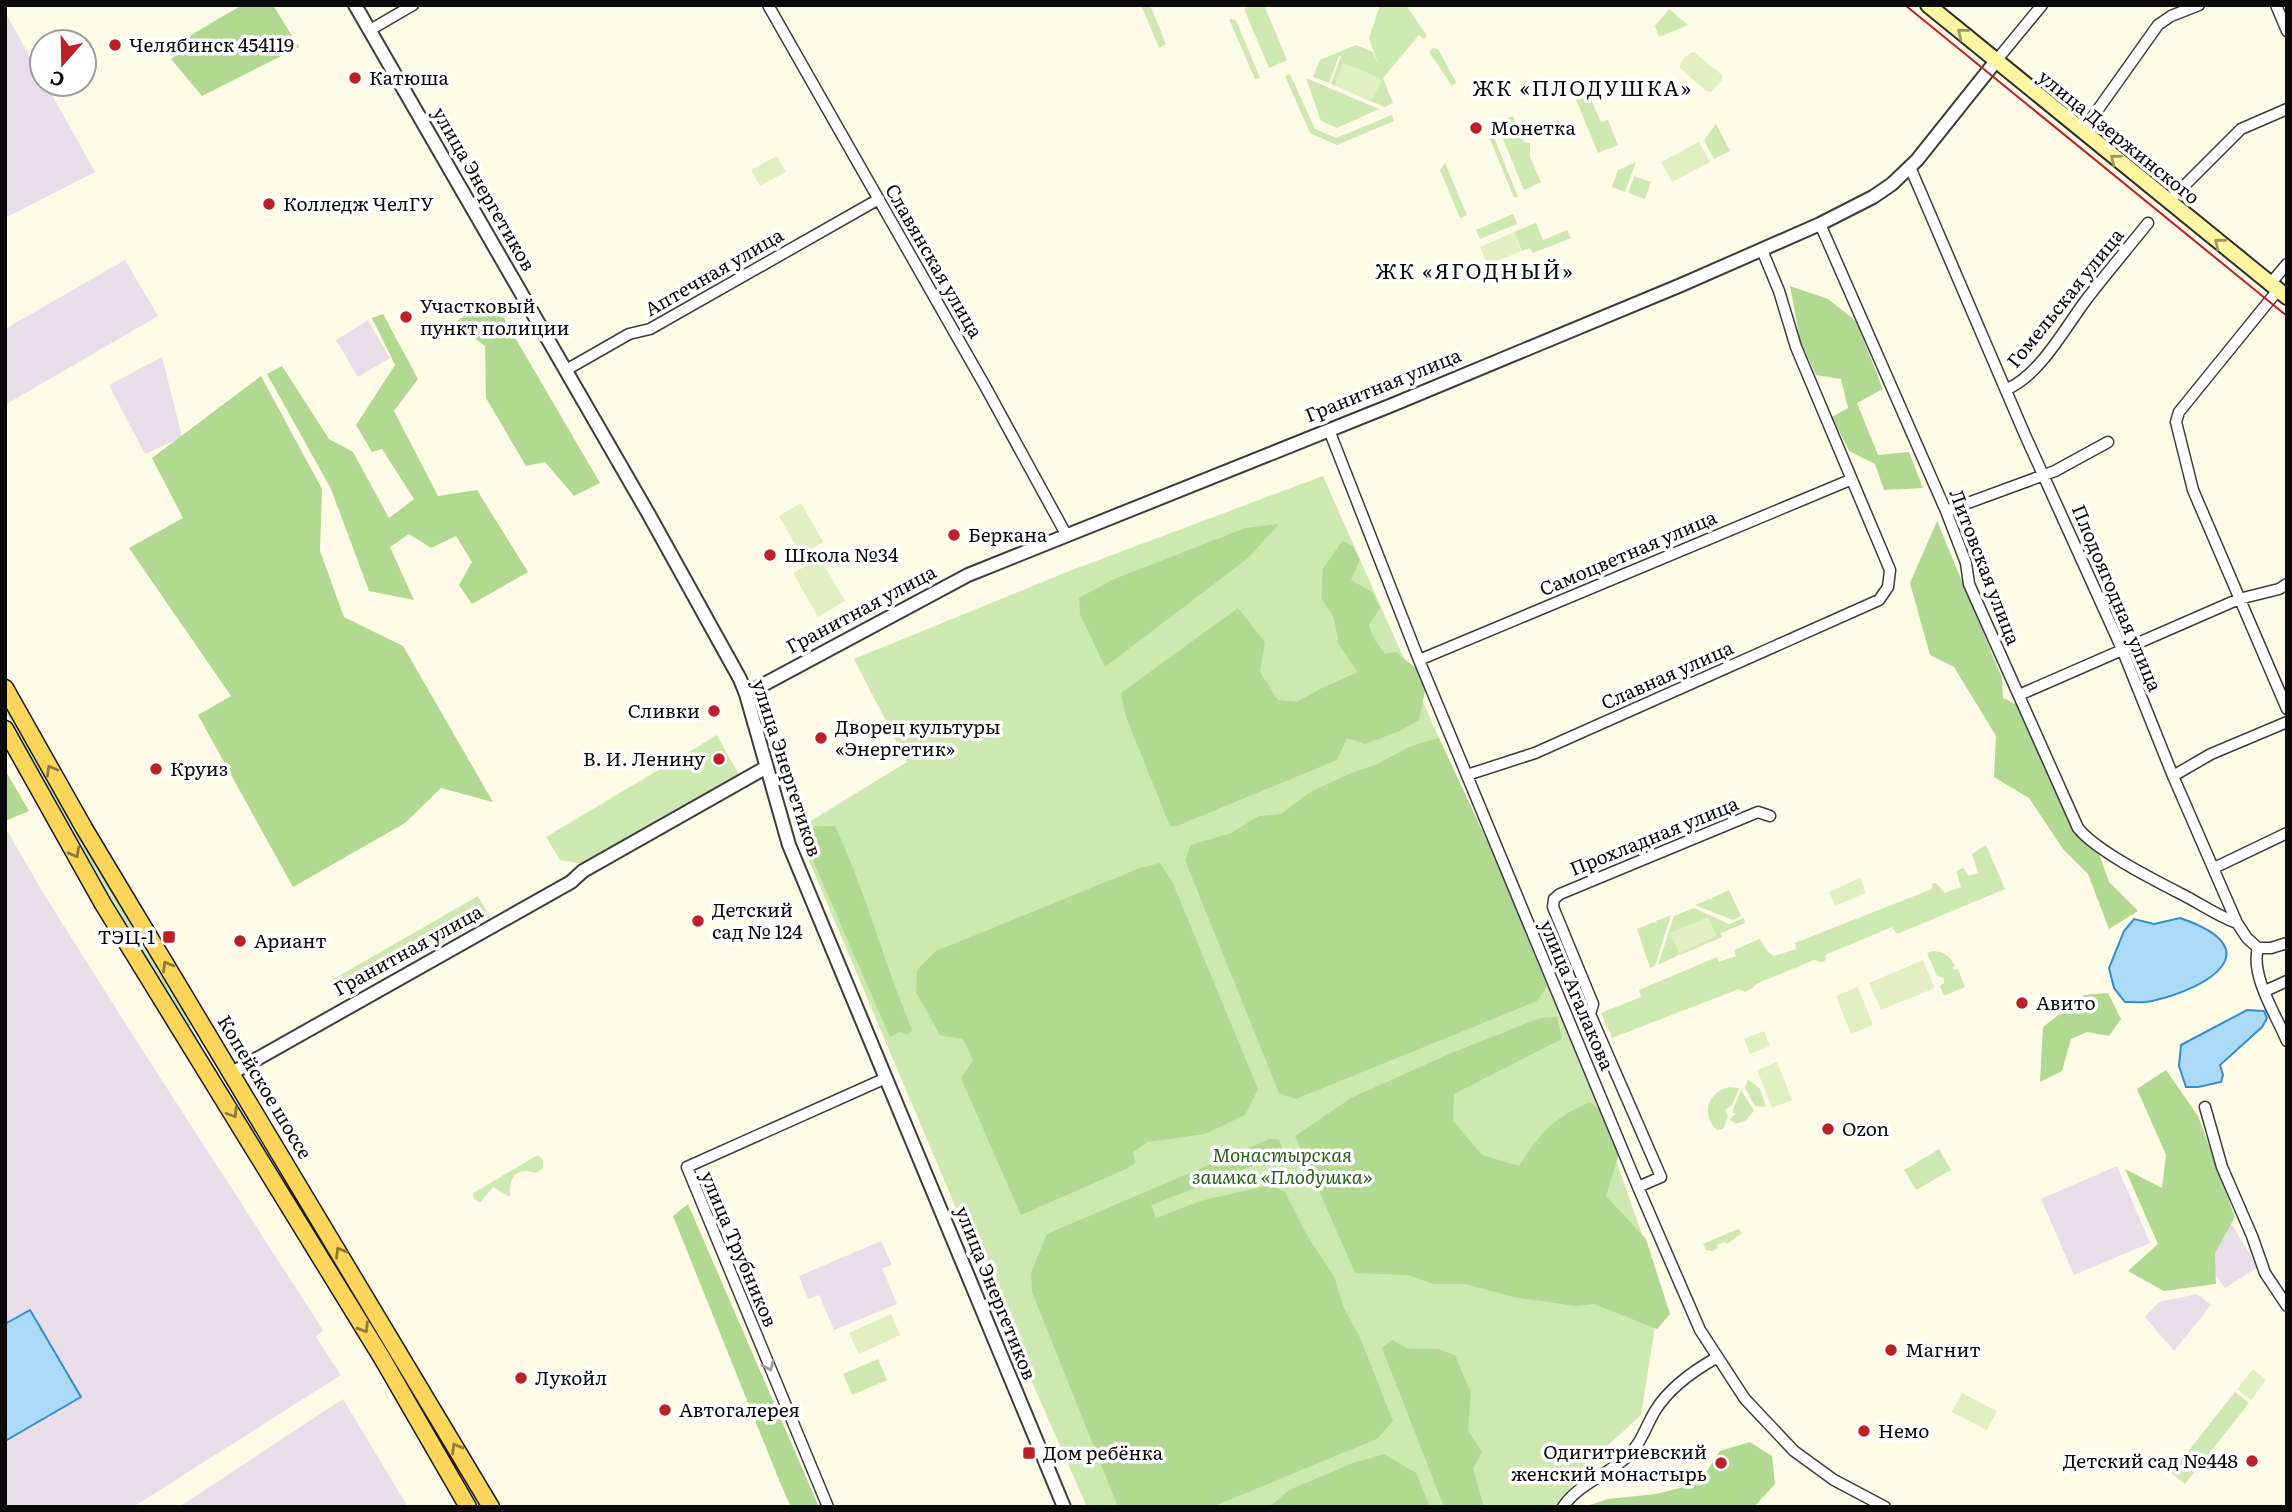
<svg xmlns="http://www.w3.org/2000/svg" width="2292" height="1512" font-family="Literata,serif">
<rect width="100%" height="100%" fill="#fffbe7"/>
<path fill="#e9ddea" d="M5,12L42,78V84H46L95,172L5,218Z
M125,260L158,316L5,405V329Z
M368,320L390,358L358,377L336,340Z
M162,357L182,437L145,454L109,385Z
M5,827L45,896L143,1051L323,1330L316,1337L341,1375L133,1507H5Z
M2117,1166L2150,1243L2074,1275L2041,1199Z
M2232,1225L2258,1267L2225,1288L2193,1244Z
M881,1241L892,1265L882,1268L897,1304L834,1330L819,1295L808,1299L799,1276Z
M2197,1294L2211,1305L2174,1351L2145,1317L2159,1302Z
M343,1399L408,1507H179Z"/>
<path fill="#cde9b1" d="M1141,5H1150L1166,44L1159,48Z
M1252,5H1264L1287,60L1269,68L1244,9Z
M1380,5H1406L1427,36L1424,39L1419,35L1383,78L1393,103L1385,107L1331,84L1341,56H1339L1329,83L1313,77L1320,60L1356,45L1373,52L1379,66L1369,38Z
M1669,9L1688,25L1659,37L1655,26Z
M1229,19L1236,20L1260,78L1255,79Z
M1433,48L1438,49L1456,82L1452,86L1429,52Z
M1290,74L1315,129L1336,138L1392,115L1394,121L1337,145L1310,133L1285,76Z
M1306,78L1379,109L1337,128L1321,121Z
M1587,90L1601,122L1608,120L1618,145L1598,153L1574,95Z
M1513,116L1524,142L1530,143V157L1541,182L1524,190L1496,122Z
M1716,124L1730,151L1714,159L1704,140Z
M1493,135L1518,197L1514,198L1489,137Z
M1636,162L1625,192L1612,187L1618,170Z
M1445,163L1467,215L1460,218L1440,170Z
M1634,176L1651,182L1645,199L1628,193Z
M1513,214L1517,224L1480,239L1476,230Z
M1536,223L1543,240L1567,230L1571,238L1533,253L1530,248L1522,251L1514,232Z
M1323,476L1579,1054L1661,1289L1641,1415L1592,1460L1556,1507H1087L978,1260L796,830L907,762L854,659L1072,570Z
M5,702L138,938L192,1025L189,1026L135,940L5,711Z
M717,735L739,775L583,864L560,860L546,837Z
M1986,845L2005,889L1897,934L1892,927L1825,955L1826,960L1822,962L1814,960L1756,984L1753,988L1745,992L1739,989L1612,1038L1601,1013L1641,997L1639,990L1717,957L1719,962L1736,956L1734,950L1760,939L1768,952L1774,956L1796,949L1795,943L1932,889V884L1936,883L1945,893L1961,887L1956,871L1964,868L1968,876L1978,873L1972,854Z
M1729,890L1741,916L1733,920L1695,905L1710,899L1713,900L1712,898Z
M478,896L490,917L342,998L330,981Z
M1694,908L1729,924L1744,918L1745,923L1721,933L1722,937L1680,955L1677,954V956L1658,965L1674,916Z
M1671,915L1655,966L1650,968L1637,929L1654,922L1657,924L1656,921Z
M1933,951C1944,952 1950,956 1955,966L1952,967L1954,970L1958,969L1965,987L1944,996L1940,986L1944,983V978L1937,976L1927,953Z
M1748,1079L1760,1089L1766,1107L1755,1106L1745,1088Z
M1730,1087L1739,1088L1732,1105L1725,1110L1728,1116L1723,1129L1717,1130C1700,1115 1708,1091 1730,1087Z
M1741,1090L1754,1111L1745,1121L1736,1124L1729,1119L1736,1114L1732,1112Z
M1939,1149L1951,1170L1916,1190L1904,1170Z
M538,1155L543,1160V1168L536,1173C513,1167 510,1178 510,1197L493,1187L480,1203L474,1199L473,1193Z
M1738,1229L1742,1233L1727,1244L1725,1242L1717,1245L1718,1248L1712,1251L1706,1250L1703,1244Z
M878,1359L887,1380L852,1395L843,1374Z
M2235,1392L2249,1403L2185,1484L2171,1473Z"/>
<path fill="#b1d991" d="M242,5H273L299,47L202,96L171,59L188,46L191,35Z
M1790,286L1828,299L1856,321L1883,389L1857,403L1878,455L1909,452L1923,488L1884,490L1875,464L1849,451L1832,417L1848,408L1841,379L1816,375L1800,340Z
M492,298L600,483L574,496L545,462L526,466L486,398L485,346L454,323Z
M383,314L418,379L394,411L438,496L477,490L528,572L472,604L459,585L472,562L456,536L431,548L409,534L390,547L414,600L369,591L331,489L267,374L282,366L329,439L353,452L389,518L414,499L382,449L372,452L356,425L395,365L372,318Z
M261,376L322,489L320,551L344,617L403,646L493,802L441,788L405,823L293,887L198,715L231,696L129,548L183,518L152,458Z
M1937,521L2002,678L2003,698L2020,706L2064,812L2098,851L2109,882L2138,911L2109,929L2088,874L2063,849L2029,798L1994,777L1996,736L1954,667L1930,655L1910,583Z
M1279,524L1248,558L1105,667L1080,614L1079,598L1112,580L1245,528Z
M1342,541L1353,546L1360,560L1351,580L1372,592L1380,608L1369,625L1374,639L1385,654L1396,652L1417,669L1426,686L1419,720L1400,731L1365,744L1347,738L1337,760L1177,826H1170L1126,717L1121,693L1238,608L1265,642L1260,672L1278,700L1297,702L1320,689L1358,672L1339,645L1334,618L1321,598L1323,569Z
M1439,738L1504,877L1547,986L1537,1001L1296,1099L1279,1093L1185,860L1191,845L1231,833L1259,816L1281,814L1310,792L1349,774L1377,764L1411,746Z
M5,770L29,811L5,821Z
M817,826H835C866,892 884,963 912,1030L908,1035L900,1032L890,1037L807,847L804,836Z
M1160,863L1172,881L1258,1089L1245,1115L1205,1134L1148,1142L1133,1152L1135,1163L1126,1169L1021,1215L961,1078L973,1060L963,1039L940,1035L916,992L917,970L936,951L1140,868Z
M2108,993L2121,1019L2109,1036L2087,1032L2071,1039L2062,1071L2040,1082L2043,1027L2084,995Z
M1557,1017L1562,1039L1454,1094L1453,1121L1482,1155L1519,1166C1542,1131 1552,1119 1590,1102L1600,1110L1620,1151L1606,1196L1646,1239L1670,1314L1657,1329L1594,1304L1575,1306L1513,1297L1465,1284H1433L1408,1275L1355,1273L1295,1136L1351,1098L1449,1054L1540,1018Z
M2166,1070L2198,1116L2235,1217L2215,1253L2216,1284L2164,1291L2128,1271L2158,1244L2125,1169L2162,1188L2166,1155L2137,1089Z
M1269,1139H1279L1282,1147L1278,1156L1151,1205L1156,1218L1200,1201L1270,1185L1285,1192L1308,1237L1334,1276L1343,1306L1361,1340L1393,1421L1377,1439L1212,1507H1118L1032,1292L1031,1273L1047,1234Z
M688,1204L819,1507H791L781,1485L673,1216Z
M1392,1340L1409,1349H1438L1455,1355L1471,1393L1468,1431L1482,1452L1473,1469L1484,1507H1444L1382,1348Z
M1750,1442L1772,1456L1775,1484L1754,1507H1584L1608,1499L1656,1494L1699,1483L1720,1451Z
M1384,1454L1416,1473L1430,1507H1260L1273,1504L1289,1490L1353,1463Z"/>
<path fill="#e0f0c3" d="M1694,52L1722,75V80L1711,92L1706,91L1680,68C1680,62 1687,53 1694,52Z
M1343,63L1382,79L1372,101L1334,85Z
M1699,142L1710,162L1672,182L1661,162Z
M777,156L786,172L760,186L751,170Z
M1514,232L1521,251L1488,265L1480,247Z
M801,503L823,542L801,555L779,516Z
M820,558L845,601L818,617L793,573Z
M1860,878L1866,893L1835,906L1829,892Z
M1708,917L1717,936L1679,953L1670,933Z
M1923,960L1935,988L1881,1010L1869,983Z
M1858,987L1873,1025L1851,1034L1836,996Z
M1764,1031L1770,1046L1750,1054L1744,1039Z
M1777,1062L1792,1100L1772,1108L1757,1070Z
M891,1314L900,1335L859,1354L849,1333Z
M2253,1369L2266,1380L2251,1400L2237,1389Z
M1962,1393L1997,1411L1987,1430L1952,1412Z"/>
<path fill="#abdaf7" stroke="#328ecf" stroke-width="2" d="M2180,918C2271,949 2210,988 2152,1001C2144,1003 2134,1002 2125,1002L2114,988L2109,968L2124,931L2134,919L2154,924Z
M2247,1010L2264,1011L2267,1018L2262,1027L2220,1065L2223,1075L2221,1082L2198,1087H2186L2179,1066L2181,1045Z
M30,1310L81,1397L5,1441V1324Z"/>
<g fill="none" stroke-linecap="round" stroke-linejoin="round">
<defs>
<path id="minor" d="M768,5L985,386L1067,536
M2276,5L2287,31
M370,30L413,5
M1996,61L2042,5
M2082,132L2158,25L2171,16L2199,5
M1910,167L2025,435L2122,649L2173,776L2237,923L2247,938L2258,948C2250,975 2276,1015 2287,1041
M2168,202L2241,129L2287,109
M1820,224L1946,511L1966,563L1969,584L2078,828C2097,852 2160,883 2189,898C2205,907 2220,917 2237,923
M2270,284L2287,264
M2278,290L2179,412L2176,422L2193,490L2287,709
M566,370L629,334L650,329L879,199
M2007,389C2039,376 2065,328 2086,300C2106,274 2127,249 2148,223
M1329,430L1419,660L1638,1187L1700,1330L1745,1399L1794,1451L1834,1480L1885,1507
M1946,511L2055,471L2108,442
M1419,660L1850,480
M2019,695L2239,599L2279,589L2287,584
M1467,775L1535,753L1879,600L1888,587L1890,570L1796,347L1779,291L1762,250
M2173,776L2211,754L2287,722
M2214,868L2287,833
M2258,948H2271L2287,943
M2265,991L2287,981
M2205,1107L2222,1167L2252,1236L2265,1273L2287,1306
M1638,1187L1661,1177L1590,1014L1593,1004L1553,907L1554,899L1560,894L1758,812L1770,816
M828,1507L687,1167L886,1078
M1563,1507C1577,1485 1608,1474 1627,1457C1641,1444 1646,1426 1655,1411C1669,1388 1693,1371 1716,1358"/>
<path id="tertiary" d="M355,5L648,513L740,679L746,694L789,845L1064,1507
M746,694L968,575L1392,405L1681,285L1820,224L1873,197L1892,184L1917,160L1996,61
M232,1073L571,882L583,871L765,768"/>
<path id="secondary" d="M1928,5L2287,297"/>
<path id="primary" d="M5,688L84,828L491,1507
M5,729L103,904L382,1358L468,1507"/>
</defs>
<use href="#minor" stroke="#3d3d3d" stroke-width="13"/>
<use href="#tertiary" stroke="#3d3d3d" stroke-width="16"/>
<use href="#secondary" stroke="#2c2c2c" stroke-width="18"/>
<use href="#primary" stroke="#1b1b1b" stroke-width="19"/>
<use href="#minor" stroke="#fff" stroke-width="10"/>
<use href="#tertiary" stroke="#fff" stroke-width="12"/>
<use href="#secondary" stroke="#fff6a2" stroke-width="14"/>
<use href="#primary" stroke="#fbd65b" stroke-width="16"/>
<path stroke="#bb2127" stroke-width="2" d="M1905,5L2287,316"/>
</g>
<defs><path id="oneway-chevron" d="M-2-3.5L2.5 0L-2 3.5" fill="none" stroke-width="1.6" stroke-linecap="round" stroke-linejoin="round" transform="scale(1.75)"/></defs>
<g stroke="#9d9865">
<use href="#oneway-chevron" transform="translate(1962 33) rotate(-141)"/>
<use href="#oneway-chevron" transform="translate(2115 159) rotate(-141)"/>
<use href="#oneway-chevron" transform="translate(2219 243) rotate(-141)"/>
</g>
<g stroke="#8f7a37">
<use href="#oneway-chevron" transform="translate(51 770) rotate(-120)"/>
<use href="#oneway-chevron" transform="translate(75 853) rotate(61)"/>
<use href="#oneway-chevron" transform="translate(167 966) rotate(-121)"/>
<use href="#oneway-chevron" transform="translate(233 1113) rotate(58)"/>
<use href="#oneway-chevron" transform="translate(340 1252) rotate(-121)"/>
<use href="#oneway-chevron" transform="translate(364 1328) rotate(59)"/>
<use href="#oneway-chevron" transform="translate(456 1448) rotate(-121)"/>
</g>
<use stroke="#9d9d9d" href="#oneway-chevron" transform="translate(769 1366) rotate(67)"/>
<g fill="#bb2127" stroke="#fff" stroke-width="2.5">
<circle cx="115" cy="45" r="7"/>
<circle cx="355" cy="78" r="7"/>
<circle cx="1476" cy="128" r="7"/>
<circle cx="269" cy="204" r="7"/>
<circle cx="406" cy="317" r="7"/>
<circle cx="954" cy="535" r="7"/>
<circle cx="770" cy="555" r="7"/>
<circle cx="714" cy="711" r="7"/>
<circle cx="821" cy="738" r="7"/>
<circle cx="719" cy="759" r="7"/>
<circle cx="156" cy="769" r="7"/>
<circle cx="698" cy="921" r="7"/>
<rect x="162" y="930" width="14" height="14" rx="3.5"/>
<circle cx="240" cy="941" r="7"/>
<circle cx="2022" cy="1003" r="7"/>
<circle cx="1828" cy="1129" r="7"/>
<circle cx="1891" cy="1350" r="7"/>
<circle cx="521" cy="1378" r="7"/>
<circle cx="665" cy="1410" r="7"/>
<circle cx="1864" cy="1431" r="7"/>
<rect x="1022" y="1446" width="14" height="14" rx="3.5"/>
<circle cx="2252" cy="1461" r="7"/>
<circle cx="1721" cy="1463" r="7"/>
</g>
<g text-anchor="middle" stroke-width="7" stroke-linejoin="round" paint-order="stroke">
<g font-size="19" fill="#0a0a0a" stroke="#fff" text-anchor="start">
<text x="129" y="52">Челябинск 454119</text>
<text x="369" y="85">Катюша</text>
<text x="1490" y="135">Монетка</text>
<text x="283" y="211">Колледж ЧелГУ</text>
<text x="420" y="313">Участковый<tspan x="420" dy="22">пункт полиции</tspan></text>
<text x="968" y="542">Беркана</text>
<text x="784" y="562">Школа №34</text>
<text x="700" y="718" text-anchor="end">Сливки</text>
<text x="835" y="734">Дворец культуры<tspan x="835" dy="22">«Энергетик»</tspan></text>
<text x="705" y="766" text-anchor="end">В. И. Ленину</text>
<text x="170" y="776">Круиз</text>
<text x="712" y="917">Детский<tspan x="712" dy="22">сад № 124</tspan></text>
<text x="155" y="944" text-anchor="end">ТЭЦ-1</text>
<text x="254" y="948">Ариант</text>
<text x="2036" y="1010">Авито</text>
<text x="1842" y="1136">Ozon</text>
<text x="1905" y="1357">Магнит</text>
<text x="535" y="1385">Лукойл</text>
<text x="679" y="1417">Автогалерея</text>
<text x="1878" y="1438">Немо</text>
<text x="1707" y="1459" text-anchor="end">Одигитриевский<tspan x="1707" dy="22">женский монастырь</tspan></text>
<text x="1043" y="1460">Дом ребёнка</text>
<text x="2238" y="1468" text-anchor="end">Детский сад №448</text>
</g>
<g font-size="19" fill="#0a0a0a" stroke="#fff">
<text transform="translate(2119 137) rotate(39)" y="7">улица Дзержинского</text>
<text transform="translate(484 189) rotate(60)" y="7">улица Энергетиков</text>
<text transform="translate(934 261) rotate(60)" y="7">Славянская улица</text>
<text transform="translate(714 272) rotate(-30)" y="7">Аптечная улица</text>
<text transform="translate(2065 298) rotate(-51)" y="7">Гомельская улица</text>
<text transform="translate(1383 385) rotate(-22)" y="7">Гранитная улица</text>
<text transform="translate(1628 553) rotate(-23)" y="7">Самоцветная улица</text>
<text transform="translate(1985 567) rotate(69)" y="7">Литовская улица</text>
<text transform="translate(2117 598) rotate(67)" y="7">Плодоягодная улица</text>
<text transform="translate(861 609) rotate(-28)" y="7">Гранитная улица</text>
<text transform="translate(1667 675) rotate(-24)" y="7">Славная улица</text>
<text transform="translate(787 768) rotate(72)" y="7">улица Энергетиков</text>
<text transform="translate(1654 836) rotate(-22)" y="7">Прохладная улица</text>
<text transform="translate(408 950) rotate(-29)" y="7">Гранитная улица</text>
<text transform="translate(1577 995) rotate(67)" y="7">улица Агалакова</text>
<text transform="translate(265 1087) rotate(59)" y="7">Копейское шоссе</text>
<text transform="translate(739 1249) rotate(67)" y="7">улица Трубников</text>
<text transform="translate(996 1293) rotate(68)" y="7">улица Энергетиков</text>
</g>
<g font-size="19" font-style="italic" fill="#29611b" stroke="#fff">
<text x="1282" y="1162">Монастырская<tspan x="1282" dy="22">заимка «Плодушка»</tspan></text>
</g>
<g font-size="21" letter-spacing="2" fill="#0a0a0a" stroke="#fff">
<text x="1583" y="96">ЖК «ПЛОДУШКА»</text>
<text x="1475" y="279">ЖК «ЯГОДНЫЙ»</text>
</g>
</g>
<rect width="2292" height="1512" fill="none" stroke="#0a0a0a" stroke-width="14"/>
<g transform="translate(63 63) rotate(200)"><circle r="33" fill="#ffffff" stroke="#9d9d9d" stroke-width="2"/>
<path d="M0-5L12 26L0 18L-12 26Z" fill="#bb2127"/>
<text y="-10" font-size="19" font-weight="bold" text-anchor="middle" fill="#0a0a0a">С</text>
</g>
</svg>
